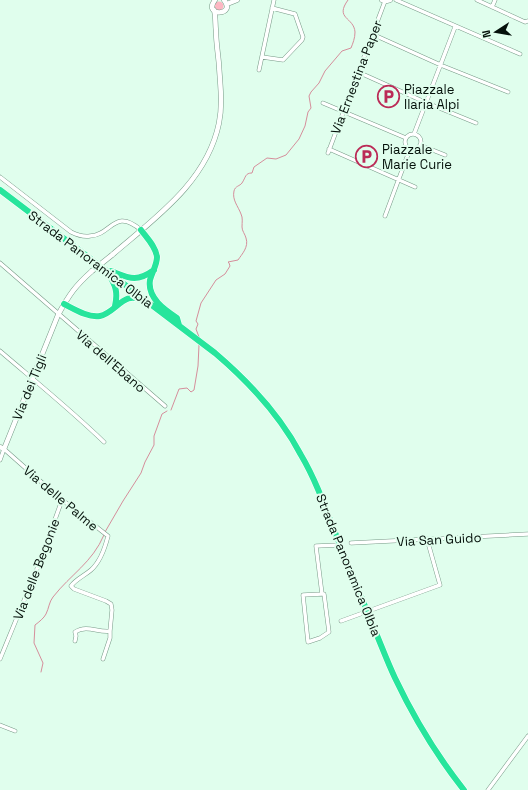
<svg xmlns="http://www.w3.org/2000/svg" width="528" height="790" font-family="'Space Grotesk',sans-serif">
<rect width="100%" height="100%" fill="#e0feed"/>
<path fill="#fdb7c3" d="M214.5 6a4.5 4.5 0 1 1 9 0a4.5 4.5 0 1 1-9 0Z"/>
<g fill="none" stroke-linecap="round" stroke-linejoin="round">
<path stroke="#d58e9b" stroke-width="1" d="M199,337L196,329L198,324L196,321L201,303L216,280L225,274L230,266L229,263L228,262L238,260C242,254 249,247 246,238C245,234 242,231 242,227C242,222 243,218 241,214C238,206 232,200 234,191C235,186 240,186 242,183C246,177 245,173 252,173L254,167L267,158L276,159L286,155L299,139L305,126L308,112L311,108L309,96L311,92L319,83L325,71L342,51L351,48C353,43 355,38 355,32C354,17 334,19 348,0
M171,410L179,389L187,388L191,392L194,390L198,366L199,345
M105,532L123,501L141,473L145,462L154,445V436L162,414L167,411
M41,672L43,663L34,643L35,625C39,622 44,618 46,614C49,608 49,602 53,597C71,574 92,563 104,535"/>
<defs>
<path id="street" d="M396,0L520,54
M477,0L525,22L528,21
M492,7L495,0
M372,34L443,66L508,92
M262,57L283,60L302,40L303,37L295,14L272,8
M259,70L274,0
M358,72L427,103L476,123
M323,103L406,138
M414,134L455,27
M405 142a8 8 0 1 1 16 0a8 8 0 1 1-16 0Z
M420,145L445,155
M329,149L415,187
M328,153L385,1
M0,177L71,232C77,235 84,237 90,236C112,235 114,207 141,230
M385,216L410,149
M0,263L165,406
M0,351C35,381 71,410 104,442
M0,460L4,449L56,495L108,536C105,548 100,562 91,570C84,576 76,579 71,586L74,589L106,601L111,604L112,610L110,631C98,633 87,624 75,632L76,636L75,641
M351,543L528,534
M322,594L303,595L308,642L320,638L329,632L324,594H322L316,546L340,545
M341,621L440,585L427,539
M0,659L39,564L62,500
M103,659L110,638V631
M0,725L15,731
M488,790L528,736"/>
<path id="secondary" d="M215,0C202,17 237,16 224,0
M382,0L386,1L390,0
M227,4L237,0
M112,255C155,218 207,182 219,123C223,103 220,84 219,65C218,53 216,42 216,31C215,24 216,17 214,10
M0,447L4,449L58,315C69,295 75,286 92,271"/>
<path id="highway" d="M0,190L215,353C249,382 280,415 301,455C314,477 323,501 332,525C342,550 353,575 363,601
M141,230C147,238 156,247 157,257C157,265 152,272 150,280C147,298 165,310 177,318L179,325
M111,271C129,278 136,283 154,270
M108,274C116,285 118,293 115,306
M64,304C74,309 88,318 100,316C116,313 125,288 144,302
M370,619C379,639 386,659 395,678C414,718 437,756 464,790"/>
</defs>
<use href="#street" stroke="#779a87" stroke-width="4.5"/>
<use href="#secondary" stroke="#779a87" stroke-width="5.5"/>
<use href="#highway" stroke="#fff" stroke-width="7"/>
<use href="#street" stroke="#fff" stroke-width="3.5"/>
<use href="#secondary" stroke="#fff" stroke-width="4.5"/>
<use href="#highway" stroke="#27e59c" stroke-width="6"/>
<defs>
<path id="secondary-bridge" d="M92,271L112,255"/>
<path id="highway-bridge" d="M363,601L370,619"/>
</defs>
<use href="#secondary-bridge" stroke="#779a87" stroke-width="5.5" stroke-linecap="butt"/>
<use href="#highway-bridge" stroke="#fff" stroke-width="7" stroke-linecap="butt"/>
<use href="#secondary-bridge" stroke="#fff" stroke-width="4.5"/>
<use href="#highway-bridge" stroke="#27e59c" stroke-width="6"/>
</g>
<defs>
<symbol id="parking-ring" viewBox="-11 -11 22 22"><circle r="9.5" fill="#e0feed" stroke="#bb2b57" stroke-width="1.5"/><path d="M-3.5-5.5H1a3.5 3.5 0 0 1 0 7H-1V5.5H-3.5ZM-1-3.4V-.6H.8a1.4 1.4 0 0 0 0-2.8Z" fill="#bb2b57"/></symbol>
</defs>
<g fill-rule="evenodd">
<use href="#parking-ring" x="376" y="84" width="25" height="25"/>
<use href="#parking-ring" x="354" y="144" width="25" height="25"/>
</g>
<g text-anchor="middle" stroke-width="4" stroke-linejoin="round" paint-order="stroke">
<g font-size="13" fill="#04100a" stroke="#e0feed">
<text transform="translate(356 77) rotate(-69)" y="5">Via Ernestina Paper</text>
<text transform="translate(91 259) rotate(37)" y="5">Strada Panoramica Olbia</text>
<text transform="translate(111 361) rotate(41)" y="5">Via dell'Ebano</text>
<text transform="translate(29 387) rotate(-68)" y="5">Via dei Tigli</text>
<text transform="translate(61 498) rotate(40)" y="5">Via delle Palme</text>
<text transform="translate(439 539) rotate(-3)" y="5">Via San Guido</text>
<text transform="translate(349 565) rotate(68)" y="5">Strada Panoramica Olbia</text>
<text transform="translate(36 569) rotate(-69)" y="5">Via delle Begonie</text>
</g>
<g font-size="13" fill="#04100a" stroke="#e0feed" text-anchor="start">
<text x="404" y="94">Piazzale<tspan x="404" dy="15">Ilaria Alpi</tspan></text>
<text x="382" y="154">Piazzale<tspan x="382" dy="15">Marie Curie</tspan></text>
</g>
</g>
<g transform="translate(496 32) rotate(258)" stroke="#e0feed" stroke-width="3" paint-order="stroke">
<path d="M0-3L7 15L0 10L-7 15Z" fill="#04100a"/>
<text y="-6" font-size="11" font-weight="bold" text-anchor="middle" fill="#04100a">N</text>
</g>
</svg>
